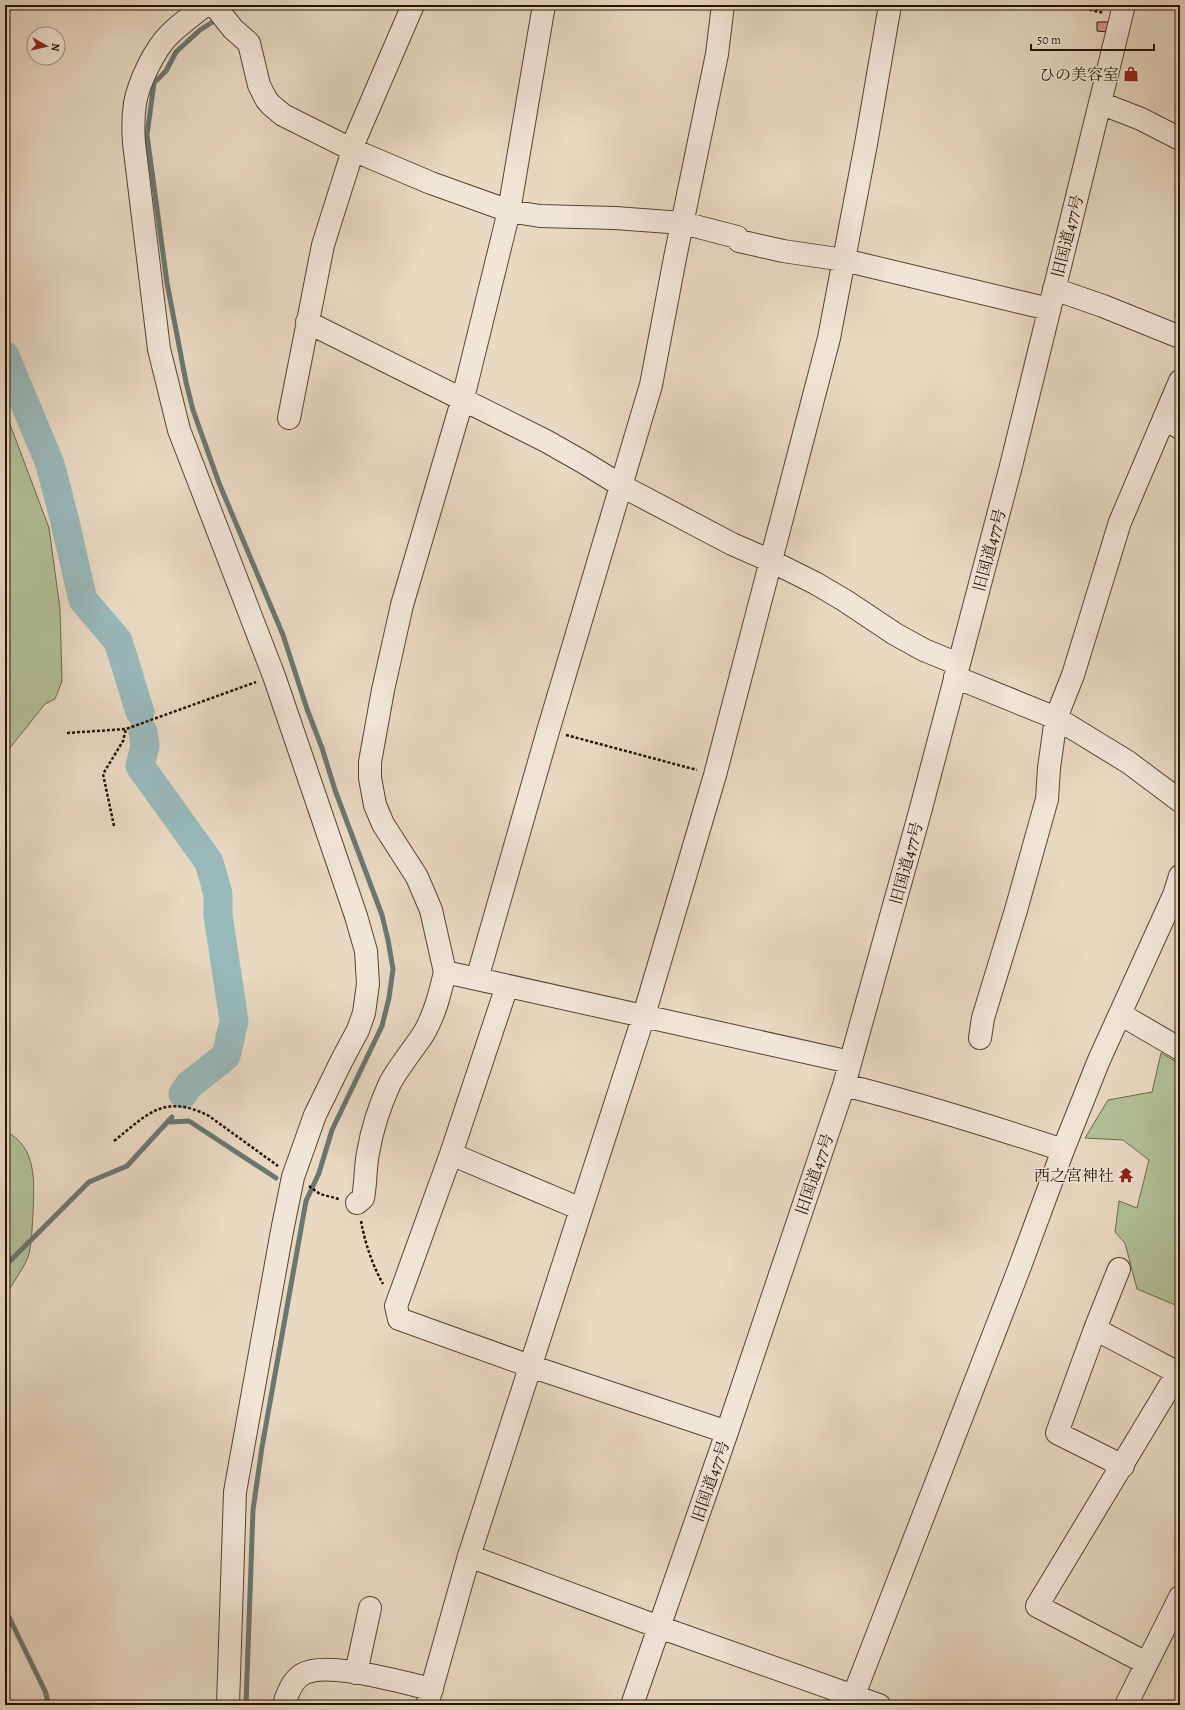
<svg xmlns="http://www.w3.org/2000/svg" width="1185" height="1710" font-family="Alegreya,'Noto Serif JP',serif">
<rect width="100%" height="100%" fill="#e8d9c2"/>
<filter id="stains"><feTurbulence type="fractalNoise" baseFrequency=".005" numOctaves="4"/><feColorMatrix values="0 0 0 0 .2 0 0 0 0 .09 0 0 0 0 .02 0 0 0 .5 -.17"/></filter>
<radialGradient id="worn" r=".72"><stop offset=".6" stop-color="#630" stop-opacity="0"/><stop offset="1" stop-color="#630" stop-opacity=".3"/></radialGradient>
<path fill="#b2c097" stroke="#6b6a4c" d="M5,411L49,528L60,609L62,681L55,699L45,704L5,754Z
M1161,1053L1180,1064V1307L1137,1289L1125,1243L1115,1232L1119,1201L1137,1208L1149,1160L1123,1140L1085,1138L1108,1100L1152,1092Z
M5,1131C38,1147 34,1183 33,1214C32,1227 32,1241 29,1254C26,1265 11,1286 5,1296Z"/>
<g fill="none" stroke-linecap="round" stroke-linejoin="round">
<path stroke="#6a7770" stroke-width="5" d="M226,11L233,5
M219,18L200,30L176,52L166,71L154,83L147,135L167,283L186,382L193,410L219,483L283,635L307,709L322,748L335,790L382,915L388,940L393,969L389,998L382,1026L332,1130L319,1173L306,1201L262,1447L253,1510L246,1705
M168,1122L189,1121L276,1178
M5,1266L89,1182L127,1166L172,1117
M5,1609L45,1691L49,1705"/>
<path stroke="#98b9ba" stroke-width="29" d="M5,356L50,464L64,518L83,600L118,641L140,712
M143,732L145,746L140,766L209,862L218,894V915L234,1021L226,1056L189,1085L183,1094"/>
</g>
<path fill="#d8978d" stroke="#241400" d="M1097,22H1110L1108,32L1097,31Z"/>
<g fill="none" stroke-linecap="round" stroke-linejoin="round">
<defs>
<path id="minor" d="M205,5C193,15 180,24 169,35C154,50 139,82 135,103C133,117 133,130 134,143L159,349L179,430L274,676L356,916L366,951L368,984L364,1013L358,1030L342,1060L315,1115L293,1177L282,1231L235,1492L228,1705
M214,5L233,29L249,43L259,85L266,99L271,105L283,115L353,150L431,183L509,211L540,216L615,218L683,223L737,237L739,241L783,251L844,260L1049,309
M723,5L717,54L675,258L651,385L548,731L477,979L850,1062
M1100,103L1141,119L1180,139
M351,149L413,5
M1054,289L1103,306L1180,337
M307,322L546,441L583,462L622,486L732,544L771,561L815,583L844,600L895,634L924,650L958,664
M289,418L323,245L353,150
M1164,418L1180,428
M955,677L1056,718L1128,762L1180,801
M477,979L445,972L431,910L417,877L383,824L375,805L370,778V762L383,690L402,605L463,398L509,211L544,5
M507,986L451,1154L396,1306L399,1319L530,1366L727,1432
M1120,1014L1180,1049
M980,1038L983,1018L1016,910L1047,799L1049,768L1056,718L1073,675L1120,522L1180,381
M844,1085C918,1103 990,1126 1063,1150
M451,1154L581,1209
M357,1203L363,1198C366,1183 365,1168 368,1153C372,1129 380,1105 390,1083C400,1065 413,1050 424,1033C435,1014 440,993 445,972
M1119,1269L1095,1329L1057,1433L1123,1466
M1095,1329L1180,1374
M469,1556L659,1627L879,1705
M1146,1663L1037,1606L1180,1369
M356,1673L370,1608
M284,1705C287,1694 292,1680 303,1674C327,1660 403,1683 432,1689
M427,1705L469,1556L644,1015L715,775L829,338L866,144L890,5
M632,1705L727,1432L844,1085L920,812L1011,466L1124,5
M850,1705L1019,1269L1063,1150L1099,1060L1174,895L1180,876
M1126,1705L1180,1597"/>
</defs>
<use href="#minor" stroke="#554530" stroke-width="24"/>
<path stroke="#241400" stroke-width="2.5" stroke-dasharray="3 2" stroke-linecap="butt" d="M1070,5L1104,13
M67,733L126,729L256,682
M566,735L697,770
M114,826L103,774L123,741L126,729
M114,1141C148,1114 164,1093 209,1116L278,1166
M309,1186L320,1194L339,1199
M361,1221C365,1243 372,1264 383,1284"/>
<use href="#minor" stroke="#f0e6d7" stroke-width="22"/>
</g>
<defs>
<symbol id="shop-bare" viewBox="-9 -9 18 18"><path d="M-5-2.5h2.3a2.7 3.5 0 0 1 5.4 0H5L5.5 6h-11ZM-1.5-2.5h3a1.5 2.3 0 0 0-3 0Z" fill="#8f2418" stroke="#f0e6d7" stroke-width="2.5" paint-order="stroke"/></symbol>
<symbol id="temple-bare" viewBox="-9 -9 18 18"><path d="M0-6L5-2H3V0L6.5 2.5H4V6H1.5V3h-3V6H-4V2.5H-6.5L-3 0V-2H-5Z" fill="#8f2418" stroke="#f0e6d7" stroke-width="2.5" paint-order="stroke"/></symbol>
</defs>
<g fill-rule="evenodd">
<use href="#shop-bare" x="1120" y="63" width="22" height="22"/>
<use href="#temple-bare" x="1115" y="1164" width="22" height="22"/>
</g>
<g text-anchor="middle" stroke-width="3" stroke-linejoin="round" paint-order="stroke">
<g font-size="16" fill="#241400" stroke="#f0e6d7" text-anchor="end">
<text x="1119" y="80">ひの美容室</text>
<text x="1114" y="1181">西之宮神社</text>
</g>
<g font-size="16" fill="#241400" stroke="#f0e6d7">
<text transform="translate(1067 236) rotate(-76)" y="6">旧国道477号</text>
<text transform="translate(989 550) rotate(-75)" y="6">旧国道477号</text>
<text transform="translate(906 863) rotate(-75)" y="6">旧国道477号</text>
<text transform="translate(814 1174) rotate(-71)" y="6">旧国道477号</text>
<text transform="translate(710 1481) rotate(-71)" y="6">旧国道477号</text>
</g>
</g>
<rect width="1185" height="1710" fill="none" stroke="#e8d9c2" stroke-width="20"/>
<rect x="6" y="6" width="1173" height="1698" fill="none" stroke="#241400" stroke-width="2"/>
<rect x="10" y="10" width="1165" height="1690" fill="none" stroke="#241400"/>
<g transform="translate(46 46) rotate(98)"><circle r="19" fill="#f0e6d7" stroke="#9e9281"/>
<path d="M0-3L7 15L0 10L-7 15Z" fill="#8f2418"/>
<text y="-6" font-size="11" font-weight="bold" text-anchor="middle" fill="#241400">N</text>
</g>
<path d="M1031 44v6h123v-6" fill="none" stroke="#241400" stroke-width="2"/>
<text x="1037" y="44" font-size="12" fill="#241400" stroke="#f0e6d7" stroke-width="3" paint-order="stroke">50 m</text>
<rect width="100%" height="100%" filter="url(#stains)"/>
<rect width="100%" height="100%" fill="url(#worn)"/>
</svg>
